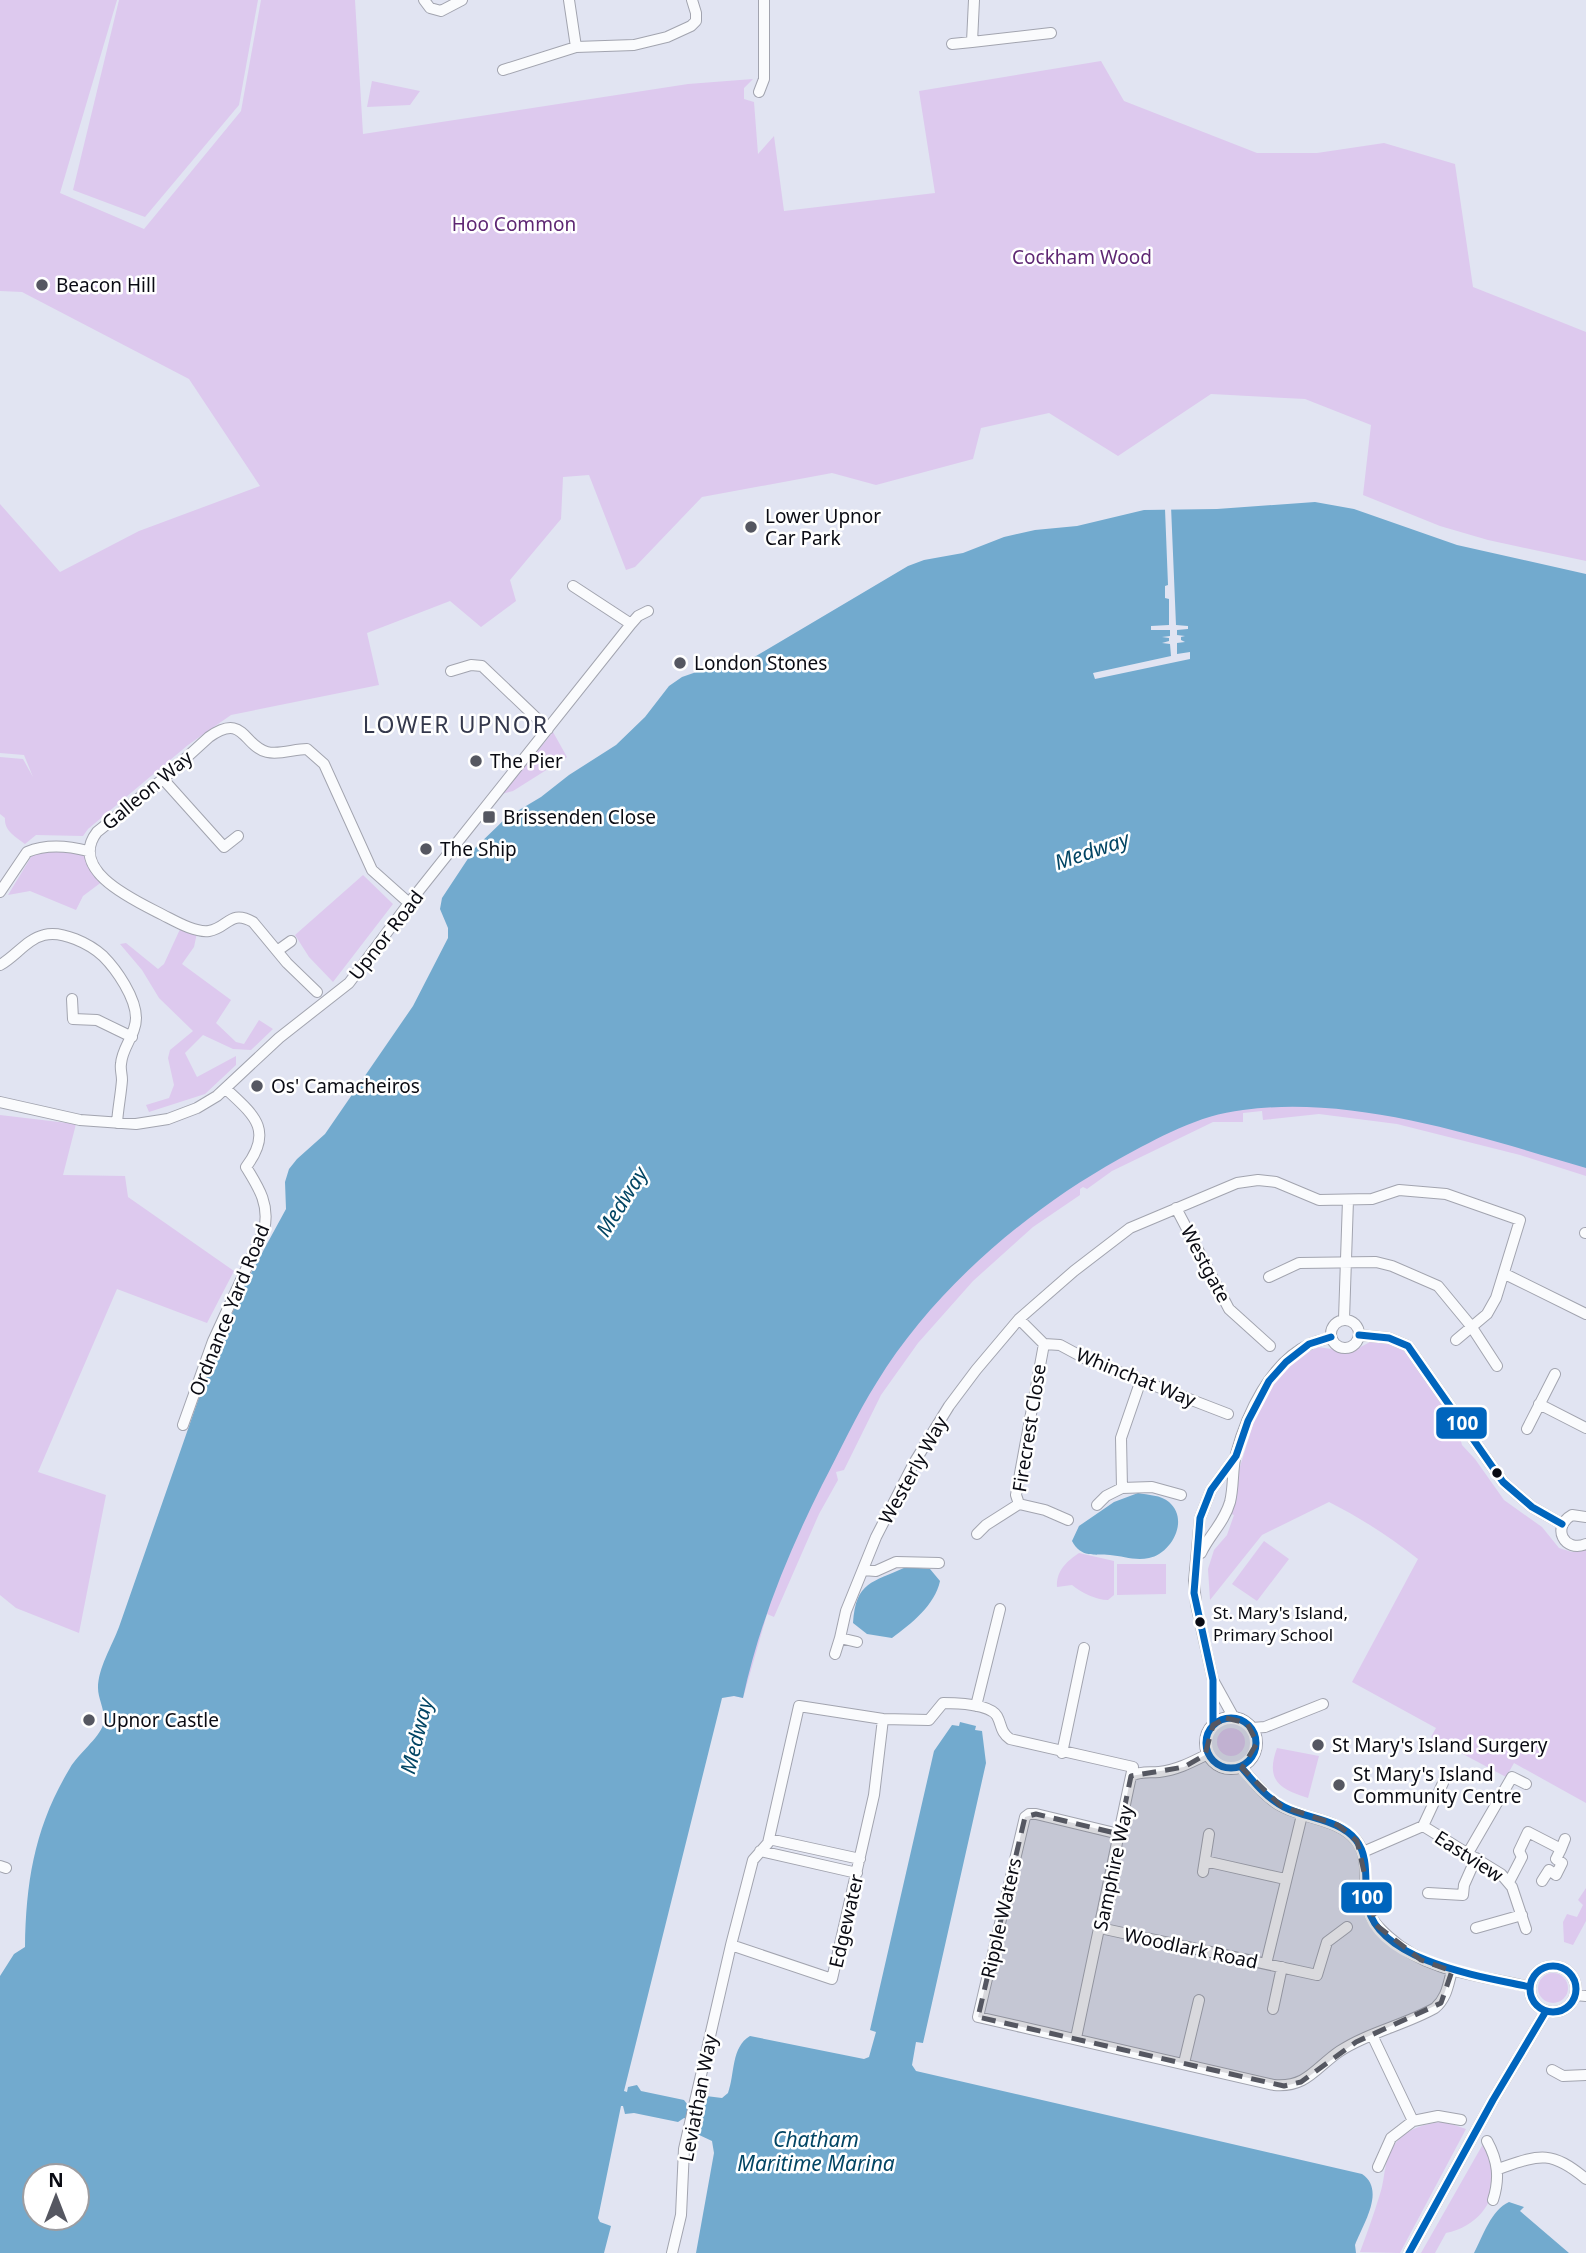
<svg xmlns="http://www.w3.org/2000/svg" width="1586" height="2253" font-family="'Noto Sans',sans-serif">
<rect width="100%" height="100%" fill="#e1e4f2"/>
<path fill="#ddc9ee" d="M0,0H117L60,193L144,229L241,111L261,0H355L363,134L688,84L753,79L744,88V99L754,102L758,154L774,136L784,211L935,193L919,91L1101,61L1124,101L1257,153H1317L1384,143L1455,164L1473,287L1586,332V561L1488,540L1440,526L1363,495L1371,425L1305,399L1211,394L1118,456L1049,413L981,428L973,459L876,485L832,473L702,497L635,567L626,570L589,475L563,477L561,519L510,580L516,601L481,627L450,601L367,633L379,685L231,715L188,745L88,829L83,836L36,835L25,844C16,837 4,831 5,818L0,814V757L23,759L33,777L24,755L0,753V504L60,572L139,531L260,486L189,379L22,292L0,291Z
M119,0H258L239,105L145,217L73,190Z
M372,81L420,91L410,105L367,107Z
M553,732L567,757L513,791L502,794Z
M40,851L74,852L84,855L92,871L103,881L83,896L76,910L30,891L8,895L31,857Z
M363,875L393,904L333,982L309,957L295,935Z
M181,927L197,933L194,947L182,964L231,1000L216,1023L236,1042L244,1044L259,1020L273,1029L251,1050L233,1049L203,1035L185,1053L197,1077L236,1056V1065L205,1094L149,1112L146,1105L169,1098L174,1085L168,1058L170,1050L193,1031L159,998L142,970L120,944L126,943L158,969L164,964Z
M1214,1082L1586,1123V1176L1520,1155L1397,1124L1319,1114L1263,1120L1262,1111L1243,1113V1122H1213L1112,1171L1087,1189L1083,1187L1080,1189V1195L1033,1227L973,1281L918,1343L881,1395L844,1470L836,1472L838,1480L819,1514L774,1617L767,1614L743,1698L734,1696L722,1697L887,1298Z
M0,1115L76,1124L63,1175L125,1176L128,1197L234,1271L207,1323L117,1289L38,1472L106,1495L79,1633L16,1608L0,1595Z
M1380,1341L1393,1343L1403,1348L1452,1420L1459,1434L1462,1445L1475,1459L1504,1500L1542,1527L1559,1548L1572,1552L1586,1550V1803L1514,1763L1506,1777L1431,1737L1436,1728L1352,1682L1418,1559C1390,1537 1361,1518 1329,1502L1262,1535L1210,1600L1208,1569L1214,1550L1227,1535L1234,1515L1229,1513L1238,1473L1260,1402L1282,1373L1304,1354L1318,1347L1351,1352L1370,1342Z
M1264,1541L1289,1559L1257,1601L1232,1584Z
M1079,1553L1114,1561V1595L1108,1600C1096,1600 1082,1593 1072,1585L1057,1587C1056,1571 1067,1561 1079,1553Z
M1117,1564H1166V1594L1117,1595Z
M1217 1742a14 14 0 1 1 28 0a14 14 0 1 1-28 0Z
M1277,1748L1319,1756L1308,1798C1280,1789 1265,1781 1277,1748Z
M1586,1888V1921L1573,1945L1564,1942L1563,1922L1567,1914L1577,1917L1583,1905L1578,1900Z
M1538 1988a15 15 0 1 1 30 0a15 15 0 1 1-30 0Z
M1445,2122L1466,2129L1400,2253L1360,2252C1367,2233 1374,2214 1380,2194C1384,2182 1384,2169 1388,2157C1397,2132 1421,2123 1445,2122Z
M1483,2144C1509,2179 1489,2225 1446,2233L1435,2253H1421Z"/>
<path fill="#72aace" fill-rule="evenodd" d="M1315,502L1354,509L1457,545L1586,574V1168C1479,1137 1356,1095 1243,1110C1198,1115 1158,1138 1119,1159C1026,1211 933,1290 877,1382C856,1415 840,1451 822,1485C788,1553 759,1624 743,1698L734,1696L722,1698L624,2091L627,2092L628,2087L637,2085L641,2091L684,2100L687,2104L703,2108L706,2096L722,2098L728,2093C735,2074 731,2047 750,2036L864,2059L869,2057L876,2032L870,2030L934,1751L952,1725L959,1726L960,1722L976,1726L975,1730L982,1731L986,1763L923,2043L916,2042L912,2065L916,2071L1362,2174C1386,2190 1363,2224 1355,2245L1356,2253H696L714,2153L712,2141L697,2134L699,2122L684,2118L678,2122L634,2113L625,2114L623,2106H621L598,2218L600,2222L611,2226L604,2253H0V1976L14,1954L25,1947C26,1880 35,1826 70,1768C78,1754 99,1738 103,1725C107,1713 98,1700 98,1688C98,1668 112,1646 119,1627L218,1343L250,1275L286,1209L285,1182L289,1169L297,1159L325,1134L413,1006L448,938V928L440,909L442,898L475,848L506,818L541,797L569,775L616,745L645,717L669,686L682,677L705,669L741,665L908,566L924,560L963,553L1004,537L1035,530L1077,526L1144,510L1217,509ZM35,2176H77V2218H35Z
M1138,1493C1148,1495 1161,1495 1169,1502C1190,1520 1171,1554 1149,1558C1135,1561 1123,1556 1110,1555C1094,1554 1081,1558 1072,1541L1079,1526L1114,1502Z
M906,1567L930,1569L940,1581C935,1605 911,1624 892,1638L867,1634L853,1623C856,1581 872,1583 906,1567Z
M1509,2202L1524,2207L1520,2211L1569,2253H1474C1483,2236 1491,2210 1509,2202Z"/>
<path fill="#e1e4f2" d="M1171,506L1176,625L1188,626V629L1177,630V635L1185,636L1181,637V640L1185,642L1177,643V654L1190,652V659L1095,679L1093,673L1171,656L1170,644L1162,643L1169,641V638L1162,637L1170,636V630H1151V626L1169,625V599L1165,598V586L1168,585L1165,509Z"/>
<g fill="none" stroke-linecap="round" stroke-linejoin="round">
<defs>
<path id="street" d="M424,0L430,8L441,11L462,0
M569,0L576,47
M974,0L972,42L1051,33
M952,44L972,42
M503,70L576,47L634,45L667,37L691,26L696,21V13L692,0
M759,92L764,79V0
M573,586L631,624
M451,671L471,665L482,666L548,729
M163,779L224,847L238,836
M0,892L27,852C46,844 69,846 88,851
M277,951L291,941
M0,965C15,957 27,939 44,935C62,930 90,944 103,956C117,970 136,998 136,1018C136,1035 122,1047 121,1064C120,1069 122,1074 122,1080C121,1094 118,1108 117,1123
M317,992L287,963L253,922C230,909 228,928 209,931C195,933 175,921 163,915C136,901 67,871 97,832L163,779L209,737C244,712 243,746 267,752C280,755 294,749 307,749L324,764L372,870L409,903
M72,999L73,1019L97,1020L132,1037
M0,1102L80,1120L136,1124L168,1119L197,1108L217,1096L279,1038L349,983L409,903L631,624L638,616L648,611
M1176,1208L1229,1309L1270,1346
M1585,1233H1586
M1505,1274L1586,1314
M1269,1277L1299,1263L1376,1262L1392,1266L1438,1286L1471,1326L1497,1366
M1344,1319L1348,1200
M1331 1334a14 14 0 1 1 28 0a14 14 0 1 1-28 0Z
M1359,1335L1389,1338L1408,1346L1503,1482L1532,1507L1562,1524
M1044,1344L1060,1345L1088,1360L1228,1414
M1539,1404L1586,1428
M183,1425L213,1341L264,1230C270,1205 259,1188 246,1167C274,1130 254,1115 226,1089
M1527,1429L1555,1374
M1122,1488L1152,1487L1181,1495
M1019,1504L1045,1510L1068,1520
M1097,1505L1106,1496L1122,1488L1121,1438L1141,1380
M1586,1517L1572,1515C1551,1527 1564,1553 1586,1544
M977,1534L986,1525L1019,1504L1016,1495L1044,1344L1019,1319
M1201,1553C1210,1534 1224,1523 1230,1502C1234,1486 1232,1469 1236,1454C1247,1413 1270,1363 1310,1344C1316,1341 1324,1340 1331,1337
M863,1570L876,1571L896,1562L939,1563
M857,1642L840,1638L846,1611L876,1537L914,1463L949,1406L976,1370L1019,1319L1074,1271L1130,1228L1237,1183L1258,1180L1276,1182L1319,1200L1372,1199L1399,1190L1446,1194L1520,1220L1496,1298L1487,1314L1456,1340
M835,1654L840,1638
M1213,1681V1725
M976,1706L1000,1609
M1205 1743a26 26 0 1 1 52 0a26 26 0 1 1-52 0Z
M1234,1718L1213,1680L1196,1604L1194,1581L1200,1518L1211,1490L1236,1456
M883,1719L874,1795L832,1979L731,1945L753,1860L768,1843L799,1706L883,1719L929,1720L943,1703C956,1703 990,1704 997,1716C1002,1725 1000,1732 1010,1739L1133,1767L1131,1776
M1252,1728L1265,1727L1323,1704
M1062,1753L1084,1648
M1241,1767C1254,1781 1265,1798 1283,1807C1307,1819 1338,1819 1356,1840C1371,1858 1362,1886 1368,1908C1371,1921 1380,1929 1389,1937C1428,1973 1481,1975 1530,1987
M1423,1826L1501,1874L1512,1887L1526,1929
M1119,1834L1036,1814H1029L1025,1817L978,2017L1274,2085C1307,2088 1316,2067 1340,2051C1369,2032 1405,2025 1435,2008C1447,1998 1448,1984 1452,1971
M769,1839L860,1859
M1561,1849L1565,1839
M760,1851L857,1873
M1363,1852L1423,1826L1443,1783
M1468,1853L1512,1777L1526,1784
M1205,1861L1285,1879
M0,1866L6,1868
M1203,1872L1209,1834
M1509,1882L1522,1857L1519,1851L1528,1832L1561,1849L1556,1859L1562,1863L1556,1875L1549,1870L1542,1881
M1428,1893L1463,1895L1464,1885L1476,1858
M1100,1928L1317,1975L1327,1942L1347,1927
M1476,1928L1522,1915
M1266,1964L1302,1815
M1530 1989a23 23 0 1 1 46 0a23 23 0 1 1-46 0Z
M1575,1995L1586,1996
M1273,2009L1282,1967
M1372,2035L1413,2121L1438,2116L1461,2120
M1076,2038L1131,1776C1141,1771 1149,1773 1159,1772C1177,1770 1192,1762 1208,1754
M1184,2063L1199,2000
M1552,2070L1563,2076L1586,2075
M1487,2141C1498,2161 1500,2178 1493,2200
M1378,2167L1391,2138L1413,2121
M1498,2169C1539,2155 1550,2149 1586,2179
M672,2253L681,2215L684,2149L731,1945
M1409,2253L1493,2100L1546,2011"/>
</defs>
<use href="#street" stroke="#a2a4af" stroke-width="12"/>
<use href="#street" stroke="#fafbfd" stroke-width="10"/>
<defs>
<path id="bus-1" d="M1359,1335L1389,1338L1408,1346L1503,1482L1532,1507L1562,1524
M1206 1743a25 25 0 1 1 50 0a25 25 0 1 1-50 0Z
M1213,1725V1680L1194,1593L1200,1518L1211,1490L1236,1456L1248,1421L1269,1381L1286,1362L1309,1344L1331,1337
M1241,1767C1254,1782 1266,1798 1284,1807C1307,1819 1339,1819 1356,1840C1371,1859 1363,1886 1368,1908C1382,1963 1485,1977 1530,1987
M1530 1989a23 23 0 1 1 46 0a23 23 0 1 1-46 0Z
M1409,2253L1493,2100L1546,2011"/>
</defs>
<use href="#bus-1" stroke="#fff" stroke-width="12"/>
<use href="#bus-1" stroke="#0065bd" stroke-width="7"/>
</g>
<path fill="#555761" fill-opacity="0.2" stroke="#555761" stroke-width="5" stroke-dasharray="14 9" stroke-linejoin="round" d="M1226,1718L1247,1723L1257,1743L1242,1768L1281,1806L1338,1825L1357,1841L1376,1925L1421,1960L1452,1971L1441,2003L1356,2042L1301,2082L1284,2086L978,2017L1025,1817L1036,1814L1119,1834L1131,1776L1184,1767L1205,1755L1213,1725Z"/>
<g fill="#555761" stroke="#fff" stroke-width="2.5">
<circle cx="42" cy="285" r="7"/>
<circle cx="751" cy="527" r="7"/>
<circle cx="680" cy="663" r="7"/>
<circle cx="476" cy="761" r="7"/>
<rect x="482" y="810" width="14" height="14" rx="3.5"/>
<circle cx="426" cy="849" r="7"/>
<circle cx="257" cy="1086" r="7"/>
<circle cx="89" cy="1720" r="7"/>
<circle cx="1318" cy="1745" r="7"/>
<circle cx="1339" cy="1785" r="7"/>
</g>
<g fill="#0a0b13" stroke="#fff" stroke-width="2.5">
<circle cx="1497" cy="1473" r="6"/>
<circle cx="1200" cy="1622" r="6"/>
</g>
<g text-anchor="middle" stroke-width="5" stroke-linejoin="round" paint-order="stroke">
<g font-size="17" fill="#0a0b13" stroke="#fff" text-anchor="start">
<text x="1213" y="1619">St. Mary's Island,<tspan x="1213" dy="22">Primary School</tspan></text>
</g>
<g font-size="19" fill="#5e2773" stroke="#fff">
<text x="514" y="231">Hoo Common</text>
<text x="1082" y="264">Cockham Wood</text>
</g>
<g font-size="19" fill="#0a0b13" stroke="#fff" text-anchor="start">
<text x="56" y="292">Beacon Hill</text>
<text x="765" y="523">Lower Upnor<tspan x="765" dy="22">Car Park</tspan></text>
<text x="694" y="670">London Stones</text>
<text x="490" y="768">The Pier</text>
<text x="503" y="824">Brissenden Close</text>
<text x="440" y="856">The Ship</text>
<text x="271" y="1093">Os' Camacheiros</text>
<text x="103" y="1727">Upnor Castle</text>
<text x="1332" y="1752">St Mary's Island Surgery</text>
<text x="1353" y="1781">St Mary's Island<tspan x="1353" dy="22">Community Centre</tspan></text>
</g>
<g font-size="19" fill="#0a0b13" stroke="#fff">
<text transform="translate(147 790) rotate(-40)" y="7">Galleon Way</text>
<text transform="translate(386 935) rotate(-52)" y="7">Upnor Road</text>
<text transform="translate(1206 1264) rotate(62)" y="7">Westgate</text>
<text transform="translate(229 1310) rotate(-68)" y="7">Ordnance Yard Road</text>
<text transform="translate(1136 1377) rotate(22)" y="7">Whinchat Way</text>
<text transform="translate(1029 1428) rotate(-81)" y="7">Firecrest Close</text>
<text transform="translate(913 1470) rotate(-61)" y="7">Westerly Way</text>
<text transform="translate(1469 1856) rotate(33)" y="7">Eastview</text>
<text transform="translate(1113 1868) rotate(-78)" y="7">Samphire Way</text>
<text transform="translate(1001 1918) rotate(-77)" y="7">Ripple Waters</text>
<text transform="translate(846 1921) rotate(-77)" y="7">Edgewater</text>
<text transform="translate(1191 1948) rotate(12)" y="7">Woodlark Road</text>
<text transform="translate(698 2098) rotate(-79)" y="7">Leviathan Way</text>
</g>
<g font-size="21" font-style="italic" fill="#024564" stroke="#fff">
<text transform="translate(1092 851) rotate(-19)" y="7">Medway</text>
<text transform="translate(622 1202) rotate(-58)" y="7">Medway</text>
<text transform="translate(417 1736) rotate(-76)" y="7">Medway</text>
<text x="816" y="2147">Chatham<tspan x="816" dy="24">Maritime Marina</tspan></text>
</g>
<g font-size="23" letter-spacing="2" fill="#34384c" stroke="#fff">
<text x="456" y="733">LOWER UPNOR</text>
</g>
</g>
<g stroke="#fff" stroke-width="2.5">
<rect x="1435" y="1406" width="53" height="34" rx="7" fill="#0065bd"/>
<rect x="1340" y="1881" width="53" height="33" rx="7" fill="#0065bd"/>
</g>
<g font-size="19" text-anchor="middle" font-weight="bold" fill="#fff">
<text x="1462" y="1430">100</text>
<text x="1367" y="1904">100</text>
</g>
<g transform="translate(56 2197)"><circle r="33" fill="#ffffff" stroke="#9d9da1" stroke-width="2"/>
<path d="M0-5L12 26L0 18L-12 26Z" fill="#555761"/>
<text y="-10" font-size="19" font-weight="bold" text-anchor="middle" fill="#0a0b13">N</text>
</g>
</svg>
